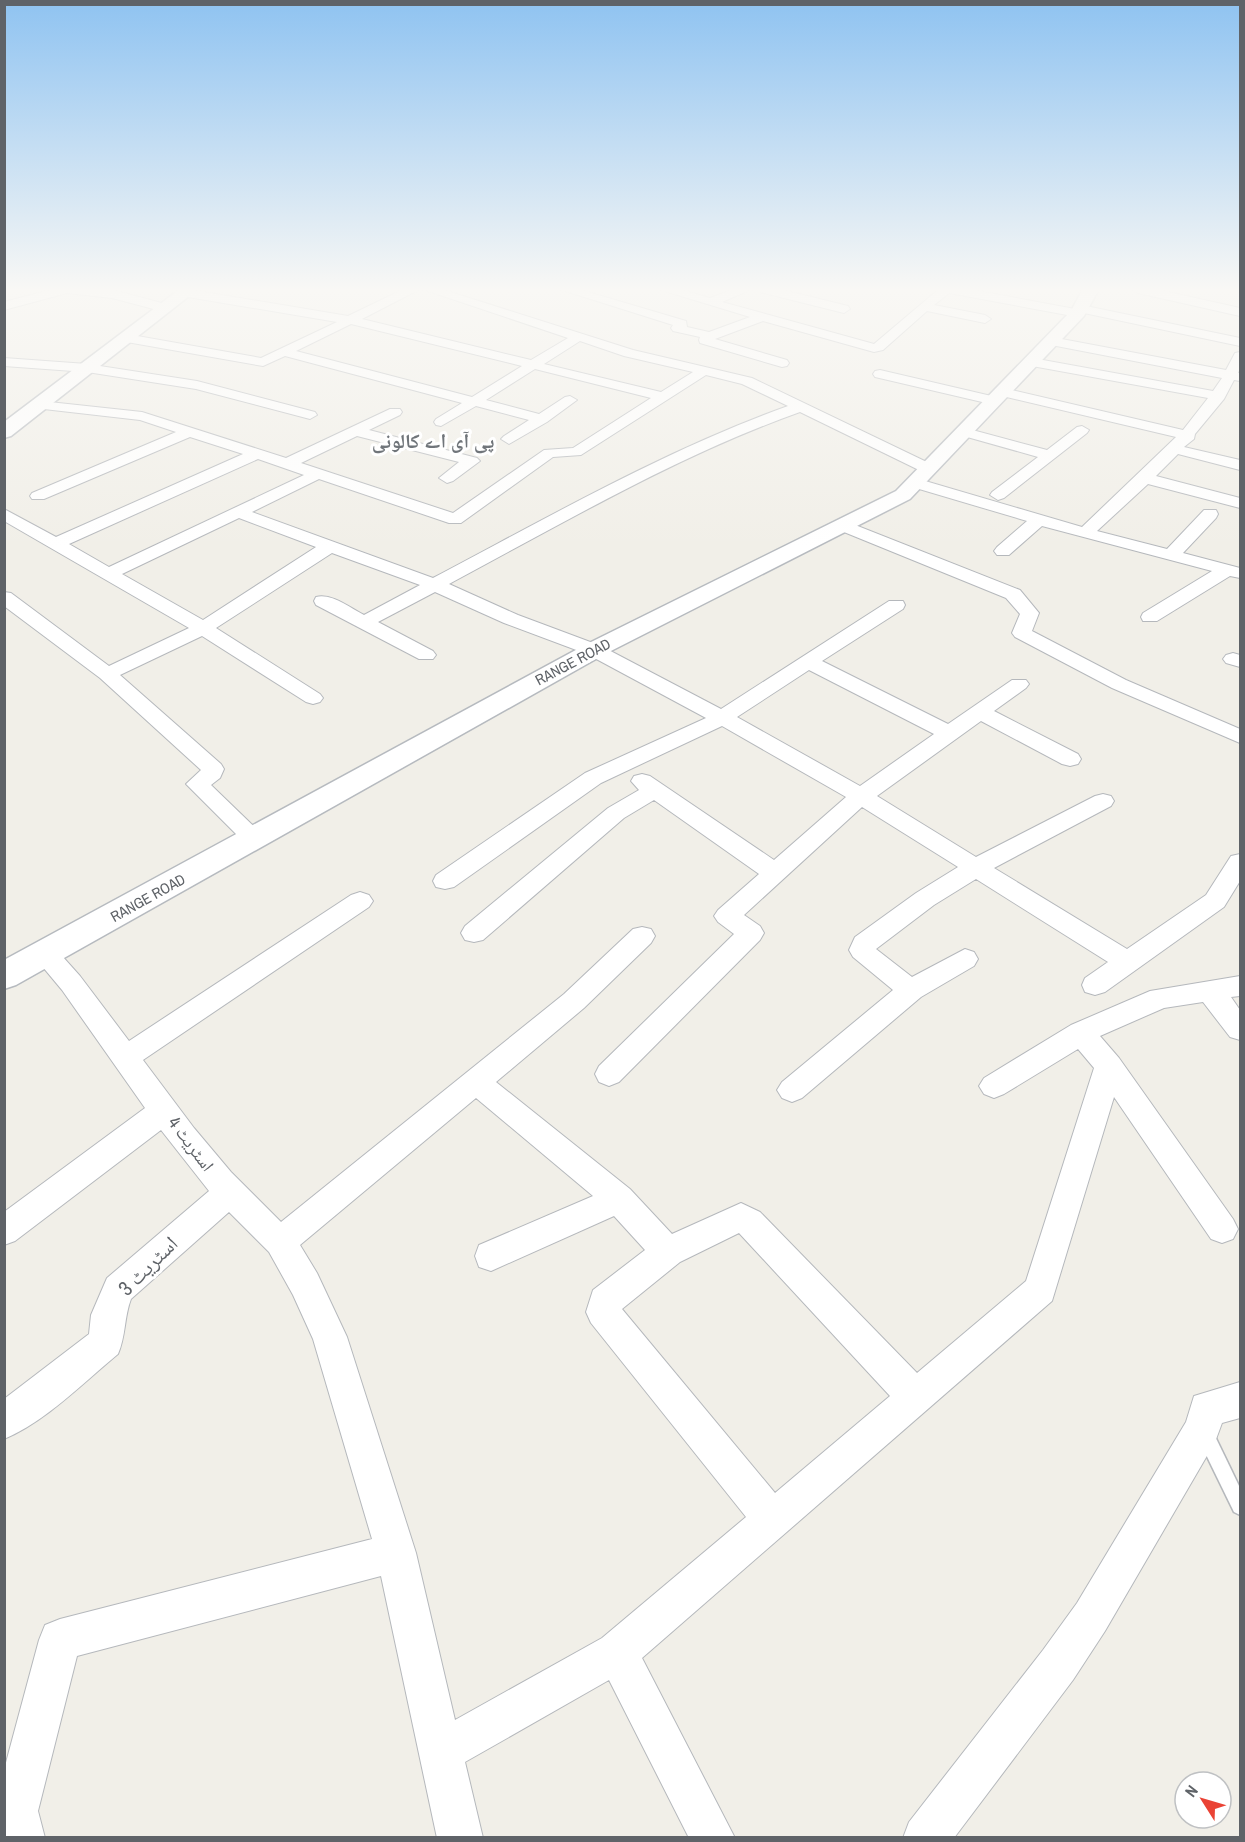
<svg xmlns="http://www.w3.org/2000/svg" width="1245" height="1842" font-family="'Archivo Narrow','Noto Naskh Arabic',sans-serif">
<rect width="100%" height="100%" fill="#f1efe8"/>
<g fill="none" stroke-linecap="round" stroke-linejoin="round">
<defs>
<path id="service" d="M1205,1425L1211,1428L1240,1488V1515L1234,1512L1196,1434L1199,1428Z"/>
<path id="minor" d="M54,289L113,290L169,305L171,308L165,312L112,298L67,293L4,310V302Z
M186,289L348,316L404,289H420L362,319L531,360L568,338L422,289H441L633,350L752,378L935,466L937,469L935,472H923L800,412C677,456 563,523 449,584L518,615L601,646L721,709L889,601H903L905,605L903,609L822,661L948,724L1012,680H1026L1029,684L1026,688L994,711L1078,754L1081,759L1078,764L1070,766L1062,764L981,721L877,796L976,857L1095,796L1103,794L1111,796L1114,801L1111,806L994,868L1127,949L1206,895L1231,856L1240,854V881L1224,907L1105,992L1095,995L1085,992L1082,985L1085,978L1108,962L976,879L934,905L876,949L912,977L965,949L974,952L978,959L974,966L921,997L802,1098L792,1102L782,1098L777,1090L782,1082L893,990L853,957L849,950L855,937L916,893L958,867L862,807L744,915L760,926L764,933L760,940L619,1082L609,1086L599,1082L595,1074L599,1066L734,934L718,922L714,916L718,910L759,874L654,800L624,818L483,940L474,942L465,940L461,933L465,926L608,808L639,790L631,781L634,776L642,774L650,776L774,860L846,797L722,726L601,783L454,887L445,889L436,887L433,881L436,875L585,773L706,718L587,654L504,623L435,592L378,622L433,651L436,655L433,659H419L316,605L314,601L316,597C332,593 350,608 364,615L420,585L332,553L216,628L320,694L323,698L320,702L313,704L306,702L202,636L120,675L221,764L224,769L220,778L211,785L267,839L263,845L255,847L247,845L186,784L201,770L100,678L4,606V592L11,593L109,666L189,628L4,521V509L56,537L243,454L190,437L44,499H32L30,496L32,493L176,432L140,420L35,408L33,405L35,402L40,401L142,412L286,458L390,409H400L402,412L400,415L369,430L477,458L480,461L453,481L447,483L439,478L459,462L357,436L301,463L453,513L544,450L573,448L651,398L535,369L486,400L539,414L565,397L570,396L577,400L547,422L509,444L501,439L504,436L529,420L476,406L441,426L436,425L434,422L436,419L462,403L285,356L263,366L121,341L120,338L126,334L261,358L337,322L182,296L180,293ZM351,324L522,366L472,397L296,351ZM580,341L624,356L693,372L661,392L544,364ZM706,375L742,384L788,406C665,450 549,517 433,578L252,512L319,479L449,523H461L553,457L581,455ZM258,459L304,475L109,567L69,544ZM239,518L316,547L203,620L122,574ZM809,670L934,734L860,786L737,717Z
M559,289H578L686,321L687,327L709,332L750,317L658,289H678L710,298L734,289H752L722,302L874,344L939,289H968L1075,309L1081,305L1240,338V346L1084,313L1078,317L949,293L934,305L985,315L991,319L985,323L927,311L883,350L874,352L763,321L715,339L787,360L789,363L787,366L782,367L700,343L699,340L700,337L673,331L671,328L673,325Z
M758,289H779L848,306L850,309L844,313L760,292Z
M1132,289H1155L1240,308V316L1138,293Z
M1051,337L1226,370L1235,353L1240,352V368L1238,373H1240V381L1234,380L1224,399L1195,434L1194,439L1184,447L1240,460V470L1178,454L1156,476L1240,498V508L1148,484L1097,531L1167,549L1204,510H1216L1218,514L1216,518L1183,553L1240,568V578L1230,576L1157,621H1143L1141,617L1143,613L1212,571L1042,526L1009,555H997L994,551L997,547L1027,521L909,486L907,483L909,480L915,478L1082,527L1176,437L998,395L996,392L998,389L1003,388L1183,430L1208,398L1032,366L1025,362L1032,358L1213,391L1222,378L1046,344L1045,341Z
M4,358L87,364L197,381L315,412L317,415L310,419L196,389L87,372L4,366Z
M880,370L1000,398L1002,401L995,405L875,377L873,374L875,371Z
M1082,426L1089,430L1087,433L1004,498L998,500L990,495L992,492L1038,457L960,435L958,432L965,428L1047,450L1077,427Z
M845,521L1020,590L1039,613L1032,631L1126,680L1240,729V743L1112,688L1015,637L1012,633L1020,614L1006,598L839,530L837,526L839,522Z
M1233,653L1240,655V667L1226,663L1223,659L1226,655Z
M360,892L369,895L373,901L369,907L143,1060L194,1128L231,1172L281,1222L564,994L633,929L642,927L651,929L655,936L651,943L584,1008L496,1082L630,1189L672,1234L741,1203L760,1212L917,1373L1026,1281L1094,1068L1078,1049L1004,1094L994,1098L984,1094L979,1086L984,1078L1071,1025L1150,991L1240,976V996L1231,997L1240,1010V1040L1230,1037L1203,1002L1164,1008L1100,1036L1119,1058L1233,1219L1238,1229L1233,1239L1222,1243L1211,1239L1114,1097L1052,1301L642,1658L735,1838H689L609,1680L465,1762L483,1838H437L381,1576L77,1656L38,1811L45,1838H4V1770L39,1640L45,1625L60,1619L372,1539L313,1339L293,1295L269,1252L229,1212L131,1299C124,1317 126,1336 118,1354C84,1382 45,1422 4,1439V1399L89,1334L91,1315L107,1278L209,1191L161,1130L15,1241L4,1245V1212L145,1108L62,990L32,954L36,947L45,944L54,947L80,976L129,1041L351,895ZM476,1098L593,1196L479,1245L475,1256L479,1267L491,1271L614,1216L645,1250L593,1290L586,1312L591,1323L746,1517L602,1638L455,1720L416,1553L347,1337L317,1273L300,1245ZM739,1233L890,1396L775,1493L622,1309L680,1262Z
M1240,1382V1418L1222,1423L1215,1442L1105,1631L1073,1680L954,1838H903L909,1822L1043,1650L1077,1603L1186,1422L1194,1396Z"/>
<path id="secondary" d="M180,289H198L11,436L4,438V422Z
M1083,289H1099L1084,316L910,499L603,655L16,985L4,989V960L585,645L896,491L1071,311Z"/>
</defs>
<use href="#service" stroke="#b5b8bc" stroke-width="3"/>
<use href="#minor" stroke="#b5b8bc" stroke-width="2"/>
<use href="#secondary" stroke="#b6babf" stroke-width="3"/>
<use href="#service" fill="#fff" fill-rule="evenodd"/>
<use href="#minor" fill="#fff" fill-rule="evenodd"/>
<use href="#secondary" fill="#fff" fill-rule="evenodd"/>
</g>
<linearGradient id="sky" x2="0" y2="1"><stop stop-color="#8fc3f1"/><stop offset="0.53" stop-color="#f9f8f5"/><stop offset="1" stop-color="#f9f8f5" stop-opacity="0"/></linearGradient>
<rect width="1245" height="547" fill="url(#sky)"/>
<g text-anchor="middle" stroke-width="6" stroke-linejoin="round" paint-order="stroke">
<g font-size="15" fill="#5f6368" stroke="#fff">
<text transform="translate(573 662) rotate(-28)" y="5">RANGE ROAD</text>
<text transform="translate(148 898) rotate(-29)" y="5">RANGE ROAD</text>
</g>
<g font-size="18" fill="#5f6368" stroke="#fff">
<text transform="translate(191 1144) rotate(53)" y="6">اسٹریٹ 4</text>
</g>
<g font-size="20" font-weight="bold" fill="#70757a" stroke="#fff">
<text x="433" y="448">پی آی اے کالونی</text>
</g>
<g font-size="21" fill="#5f6368" stroke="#fff">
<text transform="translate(148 1266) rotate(-45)" y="7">اسٹریٹ 3</text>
</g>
</g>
<rect width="1245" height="1842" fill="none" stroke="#5f6368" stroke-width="12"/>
<g transform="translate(1203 1800) rotate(307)"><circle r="28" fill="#ffffff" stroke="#bfc1c3" stroke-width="1.5"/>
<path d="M0-4.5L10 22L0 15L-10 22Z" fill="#ea4335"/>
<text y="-9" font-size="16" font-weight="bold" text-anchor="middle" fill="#5f6368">N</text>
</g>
</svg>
